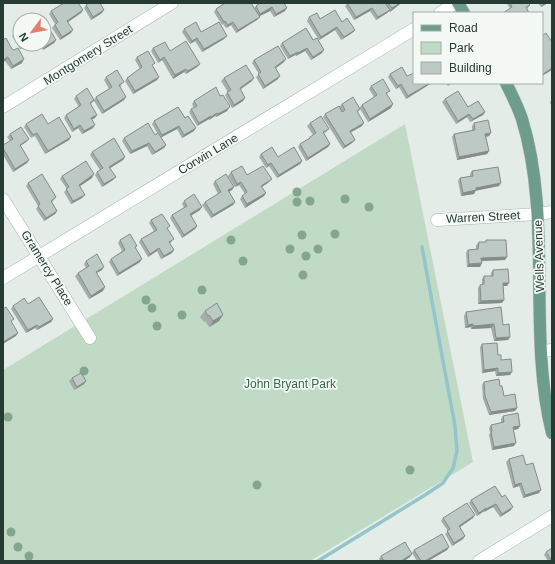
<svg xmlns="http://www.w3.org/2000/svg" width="555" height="564" font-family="Arial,sans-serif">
<rect width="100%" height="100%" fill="#e4ece8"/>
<path fill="#c0dac5" d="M405,124L473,462L310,561H3V370Z"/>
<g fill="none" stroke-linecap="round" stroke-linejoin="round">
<path stroke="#93c5ca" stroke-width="3.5" d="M318,561L425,495L443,483L453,468L457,451L455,426L422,247"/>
<defs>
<path id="minor" d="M440,13L456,3
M3,107L172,3
M3,199L90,338
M437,220L538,214L552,212
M3,278L414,29
M542,351L552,350
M479,561L552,516"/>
<path id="major" d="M458,3L464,13
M506,83C512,95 518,107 522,119C553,220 527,332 552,433"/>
</defs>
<use href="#minor" stroke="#a7b3ae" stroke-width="13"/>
<use href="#major" stroke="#c2c8c6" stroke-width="13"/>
<use href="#minor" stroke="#fff" stroke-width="12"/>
<use href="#major" stroke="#6e9c8d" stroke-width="12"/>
</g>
<g fill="#84a68f">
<circle cx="297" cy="192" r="4.5"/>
<circle cx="345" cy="199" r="4.5"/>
<circle cx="310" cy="201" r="4.5"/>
<circle cx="297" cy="202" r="4.5"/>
<circle cx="369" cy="207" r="4.5"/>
<circle cx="335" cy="234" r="4.5"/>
<circle cx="302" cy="235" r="4.5"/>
<circle cx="231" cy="240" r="4.5"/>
<circle cx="290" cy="249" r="4.5"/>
<circle cx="318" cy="249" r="4.5"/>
<circle cx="306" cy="256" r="4.5"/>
<circle cx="243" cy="261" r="4.5"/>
<circle cx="303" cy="275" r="4.5"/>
<circle cx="202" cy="290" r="4.5"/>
<circle cx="146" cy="300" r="4.5"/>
<circle cx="152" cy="308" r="4.5"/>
<circle cx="182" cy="315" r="4.5"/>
<circle cx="157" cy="326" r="4.5"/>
<circle cx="84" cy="371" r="4.5"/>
<circle cx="8" cy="417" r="4.5"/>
<circle cx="410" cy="470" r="4.5"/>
<circle cx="257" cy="485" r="4.5"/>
<circle cx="11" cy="532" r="4.5"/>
<circle cx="18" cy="547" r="4.5"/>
<circle cx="29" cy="556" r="4.5"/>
</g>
<path fill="#a3ada9" d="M88,3H100L102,13L91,20L84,8L86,5L88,4Z
M224,3H251L254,8L258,5L256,3H284L285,11L274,17L270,11L259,16L257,20L236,33L231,25L226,28L223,24L222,25L214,12L216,9L222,5Z
M348,3H401L400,4L390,12L389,11L387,13L376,20L370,11L354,20L345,6Z
M508,3H528L530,5L527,9L510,8L507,4Z
M538,3H548L541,7Z
M83,10L81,13L68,22L71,33L60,40L52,28L55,24L49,14L51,11Z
M309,17L342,22L355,30L352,33L341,40L335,30L319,40L307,21Z
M306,28L322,53L311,60L305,51L296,56L295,55L288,59L280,46L282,43Z
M184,29L201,32L224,39L202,52L195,41L190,44L182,32Z
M20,30V44H29L20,49L12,36L14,33Z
M3,40L12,49L22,63L11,69L5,61L3,62Z
M56,40L54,43L43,50L39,44H44Z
M153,48L170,51L197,67L186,74L184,72L173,79L162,60L158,63L151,51Z
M137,57L153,66L159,77L157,80L133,94L125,81L127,78L140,69L135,60Z
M254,60L284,62L276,68L278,79L263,89L256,77L259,74L252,63Z
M390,74L407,76L414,83H431L430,84L406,99L399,87L396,89L388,77Z
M106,77L122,85L120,87L126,97L124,100L102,114L94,101L91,104L95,118L92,119L93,128L82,134L78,128L72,132L64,118L66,115L79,107L74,99L76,96L94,100L96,97L109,89L104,80Z
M224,78L252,81L240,89L243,101L232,108L225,95L228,92L221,81Z
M446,83H452L448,86Z
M371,86L388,94H387L391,108L368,122L360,109L357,113L362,126L350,133L352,143L343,149L323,117L325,114L339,107L342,104L359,108L362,105L374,97L369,89Z
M445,99L485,112L483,115L470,122L467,117L456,124L442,102Z
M552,100V108L550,102Z
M194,101L227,111L216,117L215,116L209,120V119L197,126L189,112L191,109L194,108L192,104Z
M178,107L194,131L182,138L177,129L161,137L166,145L164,148L152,155L147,146L130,154L122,141L124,138L155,135L157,133L152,124L154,121Z
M310,123L329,129L326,132L324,133L330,144L328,147L306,161L298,147L300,144L308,139L310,137L313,135L307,126Z
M474,123L489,136L486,137L489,151L487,154L457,160L452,137L454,134L472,130V126Z
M26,124L69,140L45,154L35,136L31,138L24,127Z
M10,134L26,142L20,146L27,163L13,172L3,155V145L10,141L7,137Z
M92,152L125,157L123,160L110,168L113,180L102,187L95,175L97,172L100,170L90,155Z
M261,154L278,157L302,161L300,164L277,178L269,166L266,168L259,157Z
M472,171L499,186L476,190L474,194L461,196L458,181L460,178L470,176V174Z
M231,172L247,175L269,182L262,187L266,193L264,196L245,208L240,199L242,196L245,194L239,185L235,187L228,176Z
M62,176L92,178L80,186L82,198L71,204L64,192L67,189L60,179Z
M215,181L234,187L232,190L229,192L235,202L233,205L211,218L202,205L205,202L218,194L213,184Z
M28,183L56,197L54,200L52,202L57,211L55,214L44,221L36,209L38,206L26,186Z
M184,201L200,210L191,216L197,226L195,229L182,238L170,218L172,215L184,208L182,204Z
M151,220L167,229L172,242L170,243L172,253L161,259L157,251L148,257L139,242L141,239L154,231L149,223Z
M120,240L137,246L135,248L140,262L117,276L109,262L111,259L122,251L118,243Z
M486,240L505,260L482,261V263L480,267H467L466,253L468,250L476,249V245L479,242H485Z
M86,261L102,270L96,273L103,291L89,299L75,276L78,273L86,268L84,264Z
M493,270L507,286H503L502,303L478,304V288L480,285H482V279L484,276H491V273Z
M28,304L53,319L51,322L37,330L35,328L26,333L11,309L13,306Z
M205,311L219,321L209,327L205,321L204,322L200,317Z
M466,312L503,325L510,337L508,340L494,341L491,328L471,329V327L465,328L464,316Z
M482,344L501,360L510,375L496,376L495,371L482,373L480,347Z
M72,378L86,381L84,384L74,390L69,381Z
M484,382L500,386L504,396L517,408L515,411L489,415L483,399L482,385Z
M503,416L520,426L518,429L514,430V446L492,450L489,435L490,433L489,428L491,425L501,423V419Z
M509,459L526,465L539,493L523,498L519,486L513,488L506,462Z
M495,486L511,510L500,517L493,507L484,512V511L477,516L469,503L471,500Z
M443,518H473L460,527L465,536L463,539L452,546L445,534L448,531L441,521Z
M449,547L447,550L428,561H417L412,553L414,550Z
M546,552L552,561H548L544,555Z
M381,556L410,557L404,561H380L379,559Z"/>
<path fill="#848d89" d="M400,3H401L400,4L390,12L392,8Z
M545,3H548L541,7L543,4Z
M272,7L270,11L258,17L260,14Z
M287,8L285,11L274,17L276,14Z
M372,8L370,11L354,20L356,17Z
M83,10L81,13L65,24L67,21Z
M104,10L102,13L91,20L93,17Z
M390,10L387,13L376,20L378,17Z
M260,17L257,20L236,33L238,30Z
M233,22L231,25L226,28L228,25Z
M337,27L335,30L319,40L321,37Z
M73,30L71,33L60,40L62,37Z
M355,30L352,33L341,40L344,37Z
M227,36L224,39L202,52L204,49Z
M197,38L195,41L190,44L192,41Z
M56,40L54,43L43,50L45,47Z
M26,44H29L20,49L22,46Z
M307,48L305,51L296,56L298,53Z
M324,50L322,53L311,60L313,57Z
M298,52L295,55L288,59L290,56Z
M8,57L5,61L3,62V60Z
M164,57L162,60L158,63L160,60Z
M24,59L22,63L11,69L13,66Z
M286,59L284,62L273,70L275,67Z
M200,64L197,67L186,74L188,71Z
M552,68V70L542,76L543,74Z
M186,69L184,72L173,79L175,75Z
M280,76L278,79L263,89L265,86Z
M159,77L157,80L133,94L135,91Z
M254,78L252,81L238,91L240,88Z
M430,83H431L430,84L406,99L408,96Z
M401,84L399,87L396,89L398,86Z
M126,97L124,100L102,114L104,111Z
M245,98L243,101L232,108L234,105Z
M393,104L391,108L368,122L370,119Z
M229,108L227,111L216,117L218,114Z
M485,112L483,115L470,122L473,119Z
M217,113L215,116L209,120L211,117Z
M469,114L467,117L456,124L458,121Z
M97,115L95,118L89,121L91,118Z
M211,116L209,119L197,126L199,123Z
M364,123L362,126L347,134L350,131Z
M80,125L78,128L72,132L74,129Z
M95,125L93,128L82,134L84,131Z
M179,126L177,129L160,138L162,135Z
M196,128L194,131L182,138L184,135Z
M491,133L489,136L483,137L485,134Z
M71,137L69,140L45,154L48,151Z
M29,139L26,142L17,148L20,145Z
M355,140L352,143L343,149L345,146Z
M149,143L147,146L130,154L132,151Z
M330,144L328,147L306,161L308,158Z
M166,145L164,148L152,155L155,152Z
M489,151L487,154L457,160L459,157Z
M125,157L123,160L107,170L109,167Z
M29,160L27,163L13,172L15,169Z
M302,161L300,164L277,178L279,175Z
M271,163L269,166L266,168L268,165Z
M94,174L92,178L77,188L79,185Z
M116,177L113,180L102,187L104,184Z
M272,179L269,182L259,189L261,186Z
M241,182L239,185L235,187L237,184Z
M501,183L499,186L475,191L476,190L474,194L461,196L463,193L476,188Z
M234,187L232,190L226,193L228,190Z
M266,193L264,196L245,208L247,204Z
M85,195L82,198L71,204L73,201Z
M235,202L233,205L211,218L213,215Z
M202,207L200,210L188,217L190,214Z
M57,211L55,214L44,221L46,218Z
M197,226L195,229L182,238L184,235Z
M159,248L157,251L148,257L150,254Z
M174,250L172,253L161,259L164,256Z
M507,257L505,260L479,261L481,258Z
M142,259L140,262L117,276L119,273Z
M482,263L480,267H467L469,264Z
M104,267L102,270L93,275L96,272Z
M503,283H509L507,286H501Z
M105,287L103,291L89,299L91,296Z
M504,300L502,303L478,304L481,301Z
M223,315L219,321L209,327L213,321Z
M53,319L51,322L37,330L39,327Z
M473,324L471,327L465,328L468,325Z
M494,324L491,328L471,329L473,326Z
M37,325L35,328L26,333L28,330Z
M18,333L16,336L3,344V342Z
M510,337L508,340L494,341L496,338Z
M498,368L495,371L482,373L484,370Z
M512,372L510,375L496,376L498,373Z
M86,381L84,384L74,390L77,387Z
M517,408L515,411L489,415L491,412Z
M520,426L518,429L511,430L513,427Z
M516,443L514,446L492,450L494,447Z
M521,483L519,486L513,488L515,485Z
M541,490L539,493L523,498L525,495Z
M496,504L493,507L484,512L486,509Z
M513,507L511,510L500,517L502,514Z
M486,508L484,511L477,516L479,513Z
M475,515L473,518L457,529L459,526Z
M465,536L463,539L452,546L454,543Z
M449,547L447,550L428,561H425Z
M412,554L410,557L404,561H401Z"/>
<path fill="#bdc9c4" stroke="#848d89" d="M64,3H78L83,10L67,21L73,30L62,37L55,25L58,22L51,11Z
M89,3H100L104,10L93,17L86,5Z
M225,3H251L260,17L238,30L233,22L228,25L225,21L224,22L216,9Z
M260,3H284L287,8L276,14L272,7L260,14L256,6Z
M347,3H385L390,10L378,17L372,8L356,17Z
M388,3H400L392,8Z
M510,3H528L530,5L526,7L529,13H503L512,7Z
M335,10L342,22L347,18L355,30L344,37L337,27L321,37L309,17L317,13L320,19Z
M196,22L201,32L219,22L227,36L204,49L197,38L192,41L184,29Z
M49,28L56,40L45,47L43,44H44V31Z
M306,28L313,40L317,38L324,50L313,57L307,48L298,53V52L290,56L282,43Z
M20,30V43L14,33Z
M546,33L552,42V55L551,56L552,58V68L543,74L542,73V36Z
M6,38L12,49L14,50L18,48L24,59L13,66L8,57L3,60V40Z
M186,41L200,64L188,71L186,69L175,75L164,57L160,60L153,48L165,42L170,51Z
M21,44H26L22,46Z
M278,46L286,59L275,67L280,76L265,86L258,74L261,72L254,60Z
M148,51L155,63L152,65L159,77L135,91L127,78L142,67L137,57Z
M246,65L254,78L240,88L245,98L234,105L227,92L231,90L224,78Z
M402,67L407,76L414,73V83H430L408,96L401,84L398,86L390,74Z
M117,70L124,82L119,85L126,97L104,111L96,97L112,87L106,77Z
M383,79L390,91L386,93L393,104L370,119L362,105L377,95L371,86Z
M216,87L220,96L223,95L230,106L229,108L218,114L217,113L211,117V116L199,123L191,109L197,106L194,101Z
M87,88L94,100L90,103L97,115L91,118L95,125L84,131L80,125L74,129L66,115L81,105L76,96Z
M458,91L468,107L478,101L485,112L473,119L469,114L458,121L445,99Z
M353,97L360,109L357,111L364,123L350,131L355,140L345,146L325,114L339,106L342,112L345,110L342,104Z
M178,107L185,118L188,116L196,128L184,135L179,126L162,135L154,121Z
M42,114L48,124L59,117L71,137L48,151L37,133L33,135L26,124Z
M321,116L329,129L323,132L330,144L308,158L300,144L310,138V137L316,133L310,123Z
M488,120L491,133L485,134L489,151L459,157L454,134L475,130L474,123Z
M148,123L155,135L158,133L166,145L155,152L149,143L132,151L124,138Z
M21,127L29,139L20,145L29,160L15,169L3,148V145L13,139L10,134Z
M114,138L125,157L109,167L116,177L104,184L97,172L103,168L92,152Z
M272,147L278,157L294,147L302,161L279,175L271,163L268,165L261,154Z
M86,161L94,174L79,185L85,195L73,201L66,189L69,187L62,176Z
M242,166L247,175L263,166L272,179L261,186L266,193L247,204L242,196L247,192L241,182L237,184L231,172Z
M498,167L501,183L476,188V190L463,193L460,178L473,176L472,171Z
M42,174L56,197L51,201L57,211L46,218L38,206L40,204L28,183Z
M226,174L234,187L228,190L235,202L213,215L205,202L221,192L215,181Z
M194,194L202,207L190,214L197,226L184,235L172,215L187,206L184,201Z
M162,214L170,226L167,228L174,239L169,242L174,250L164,256L159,248L150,254L141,239L157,230L151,220Z
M130,234L137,246L135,247L142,259L119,273L111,259L125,250L120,240Z
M486,240H506L507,257L481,258L482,263L469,264L468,250L478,249L479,242H486Z
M97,254L104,267L96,272L105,287L91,296L78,273L89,266L86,261Z
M508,269L509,283H503L504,300L481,301L480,285L484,284V276H493V270Z
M39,297L53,319L39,327L37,325L28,330L13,306L23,299L24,298L28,304Z
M217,303L223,315L213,321L209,315L208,316L205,311Z
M6,307L14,319L11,321L18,333L3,342V309Z
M501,307L503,325L509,324L510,337L496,338L494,324L473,326V324L468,325L466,312Z
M497,343L498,355H501V360L511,359L512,372L498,373V368L484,370L482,344Z
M81,373L86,381L77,387L72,378Z
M499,379L500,386H502L504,396L515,394L517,408L491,412L485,396L484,382Z
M518,413L520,426L513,427L516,443L494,447L491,432L492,431L491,425L504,422L503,416Z
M523,455L526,465L533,463L541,490L525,495L521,483L515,485L509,459Z
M495,486L502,497L505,495L513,507L502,514L496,504L486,509V508L479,513L471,500Z
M467,503L475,515L459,526L465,536L454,543L447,531L450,529L443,518Z
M442,534L449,547L425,561H421L414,550Z
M405,542L412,554L401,561H384L381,556Z
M552,548V561L546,552Z"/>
<g text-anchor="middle" stroke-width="3.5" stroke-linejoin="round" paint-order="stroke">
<g font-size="12" fill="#263b34" stroke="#f4f9f6">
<text transform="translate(88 55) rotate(-32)" y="4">Montgomery Street</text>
<text transform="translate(208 154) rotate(-31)" y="4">Corwin Lane</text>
<text transform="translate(483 217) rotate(-3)" y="4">Warren Street</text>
<text transform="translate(539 256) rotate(-92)" y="4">Wells Avenue</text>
<text transform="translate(47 268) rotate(58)" y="4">Gramercy Place</text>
</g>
<g font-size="12" fill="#356d47" stroke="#f4f9f6">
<text x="290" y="388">John Bryant Park</text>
</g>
</g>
<rect width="555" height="564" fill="none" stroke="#263b34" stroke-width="8"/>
<rect x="413" y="12" width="130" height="72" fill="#f4f9f6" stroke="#a2ada8"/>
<rect x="421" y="25" width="20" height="6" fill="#6e9c8d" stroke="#a2ada8"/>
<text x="449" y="32" font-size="12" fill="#263b34">Road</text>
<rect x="421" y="42" width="20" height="12" fill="#c0dac5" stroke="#a2ada8"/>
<text x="449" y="52" font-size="12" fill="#263b34">Park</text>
<rect x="421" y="62" width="20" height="12" fill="#bdc9c4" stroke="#a2ada8"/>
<text x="449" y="72" font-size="12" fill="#263b34">Building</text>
<g transform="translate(32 32) rotate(238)"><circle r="19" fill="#f4f9f6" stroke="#a2ada8"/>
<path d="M0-3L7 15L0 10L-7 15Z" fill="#e1816d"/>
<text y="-6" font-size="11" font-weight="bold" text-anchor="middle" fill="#263b34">N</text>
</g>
</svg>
